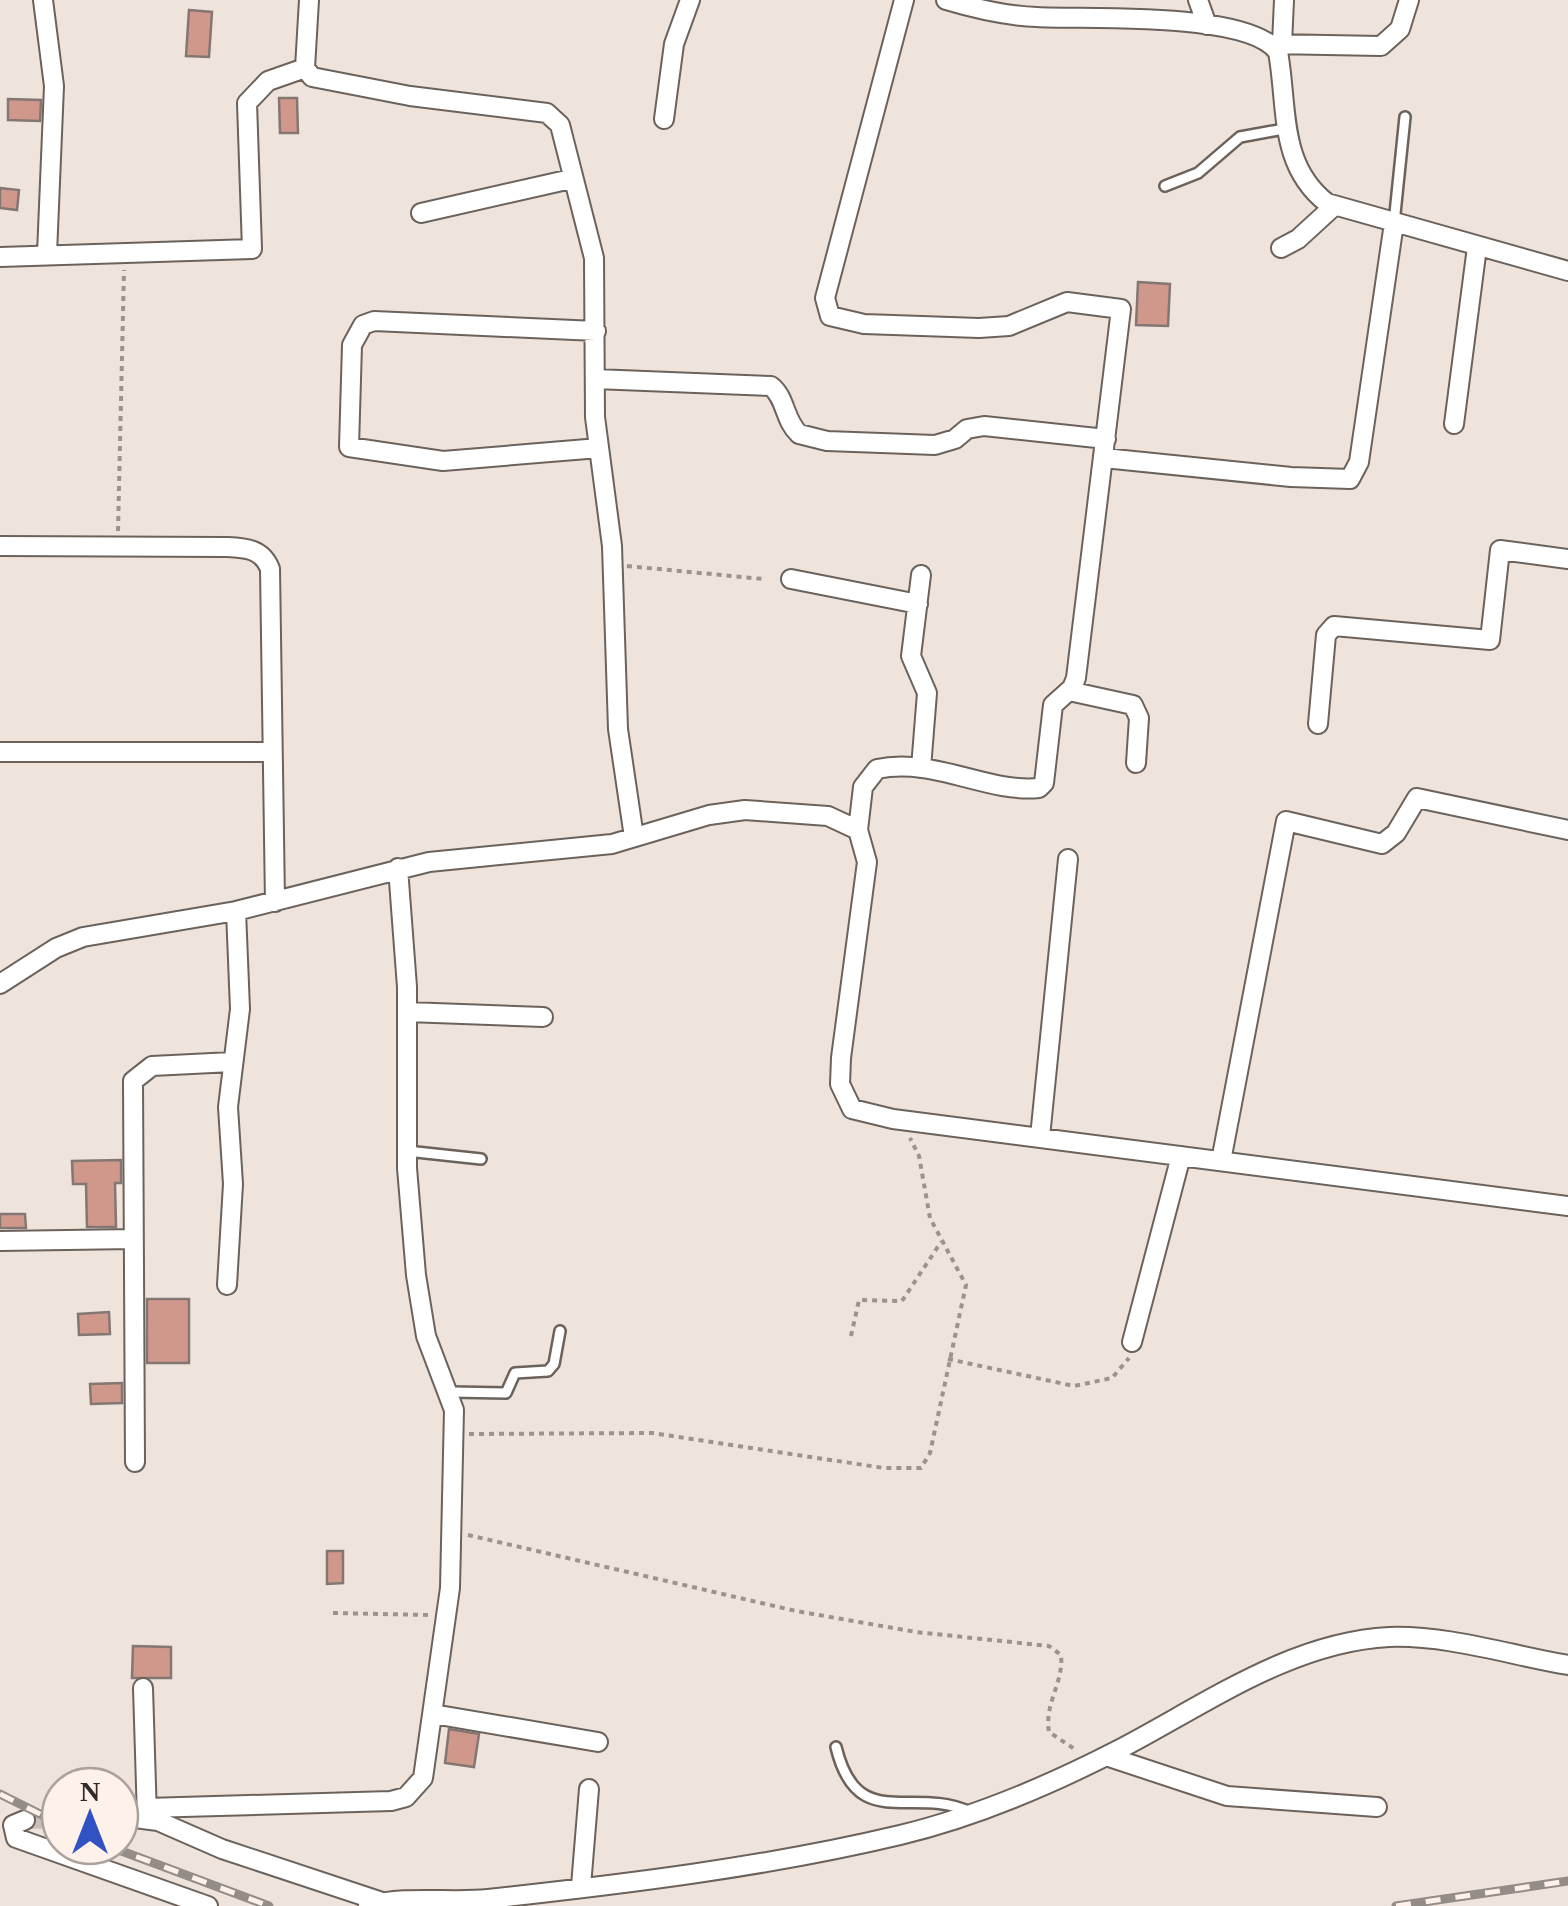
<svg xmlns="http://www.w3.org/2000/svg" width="1568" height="1906" font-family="Georgia,serif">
<rect width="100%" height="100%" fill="#efe4dc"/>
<path fill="#d0988b" stroke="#837673" stroke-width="2.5" d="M189,10L212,12L209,57L186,56Z
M279,98H297L298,133H280Z
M8,99L41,100L40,121L8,120Z
M0,188L19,190L17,210L0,208Z
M1138,282L1170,284L1168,326L1136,325Z
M121,1160V1183H115L116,1227H87L86,1184H73L72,1161Z
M0,1214H25L26,1228H0Z
M147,1299H189V1363H147Z
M109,1312L110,1334L79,1335L78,1314Z
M122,1383V1403L91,1404L90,1384Z
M327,1551H343V1583L327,1584Z
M133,1646L171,1647V1678H132Z
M449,1729L479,1734L474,1767L445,1763Z"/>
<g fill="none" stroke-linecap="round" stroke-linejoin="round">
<path stroke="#c9bfb8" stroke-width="18" stroke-dasharray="18 9" stroke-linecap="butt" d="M25,1820L60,1819"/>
<defs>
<path id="lane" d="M1165,186L1198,173L1240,137L1284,129
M1394,223L1405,117
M407,1151L481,1159
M451,1392L506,1393L515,1373L548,1371L554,1364L560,1331
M836,1747C857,1834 912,1785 970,1812"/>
<path id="street" d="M43,0L54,86L47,254
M309,0L305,68L312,77L410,96L547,113L560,125L594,258L595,417L612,546L618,729L634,837
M946,0C976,9 1006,16 1037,17C1088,20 1248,11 1278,52C1288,106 1278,165 1327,203L1568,271
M1198,0L1207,25
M1272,44L1381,46L1400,29L1409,0
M1282,44L1284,0
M664,119L674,44L690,0
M421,213L571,179
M1281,248L1298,239L1334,206
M0,257L252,249L247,103L268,81L305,68
M596,331L374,321L363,325L352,345L349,447L443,461L599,448
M595,379L771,386C786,398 784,420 799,434L827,441L935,445L955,439L967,429L984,426L1106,439
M1454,424L1477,247
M1104,458L1291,477L1350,479L1359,462L1394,223
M0,546L225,547C245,548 262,548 270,569L275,902
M921,575L911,656L927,693L921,768
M791,579L918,604
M1069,691L1133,705L1139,718L1136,763
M1318,724L1326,635L1334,626L1490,640L1500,550L1568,559
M0,752H272
M858,830L863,787L877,769C934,757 986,793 1039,788L1044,783L1053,705L1072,688L1076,678L1121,309L1067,302L1009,326L979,328L864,324L830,316L825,298L904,0
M0,984L56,948L83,937L236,911L429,862L612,844L709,815L745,810L828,816L858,830L867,862L841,1058L840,1084L852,1109L893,1119L1568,1206
M407,1012L543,1017
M1040,1137L1068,859
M1221,1161L1286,821L1382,844L1396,833L1417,798L1568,830
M0,1241L133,1239
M227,1285L233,1184L228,1107L240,1009L236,911
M1132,1342L1181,1156
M135,1462L133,1081L152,1066L232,1062
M143,1688L147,1818
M433,1714L598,1742
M1106,1756L1227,1796L1377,1807
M147,1808L391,1801L406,1797L423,1778L450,1588L454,1410L426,1336L416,1275L407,1168V987L398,868
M135,1818L158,1821L222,1849L382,1902
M25,1820L13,1825L16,1838L208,1906
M581,1886L589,1789
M368,1906C406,1895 449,1903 488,1899C625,1884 766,1867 900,1835C975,1817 1050,1785 1118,1750C1203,1706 1290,1642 1389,1637C1449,1635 1509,1655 1568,1665"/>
</defs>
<use href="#lane" stroke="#6b625b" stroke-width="14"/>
<use href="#street" stroke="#6b625b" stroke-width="22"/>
<path stroke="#9b938e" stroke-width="4" stroke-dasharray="5 5" stroke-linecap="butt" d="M118,531L124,270
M627,566L763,579
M851,1336L859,1300L902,1301L941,1242
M948,1359L1074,1386L1112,1378L1129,1358
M469,1434L652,1433L884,1468H921L930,1453L966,1285L930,1218L919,1156L910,1138
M468,1535L796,1611L916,1632L1049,1646L1061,1655C1064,1683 1044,1703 1049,1732L1076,1750
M333,1613L429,1615"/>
<use href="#lane" stroke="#fff" stroke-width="9"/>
<use href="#street" stroke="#fff" stroke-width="18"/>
<defs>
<path id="rail" d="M0,1794L60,1824
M108,1846L269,1906
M1396,1906L1568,1881"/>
</defs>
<use href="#rail" stroke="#948c87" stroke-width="9"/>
<use href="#rail" stroke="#fdf1ea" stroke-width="5" stroke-dasharray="15" stroke-linecap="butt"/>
</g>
<g transform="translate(90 1816)"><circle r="48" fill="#fdf1ea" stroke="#aba29d" stroke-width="2.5"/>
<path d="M0-8L18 38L0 25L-18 38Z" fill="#3152c2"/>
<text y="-15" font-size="28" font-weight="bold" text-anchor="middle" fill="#302b29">N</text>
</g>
</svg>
